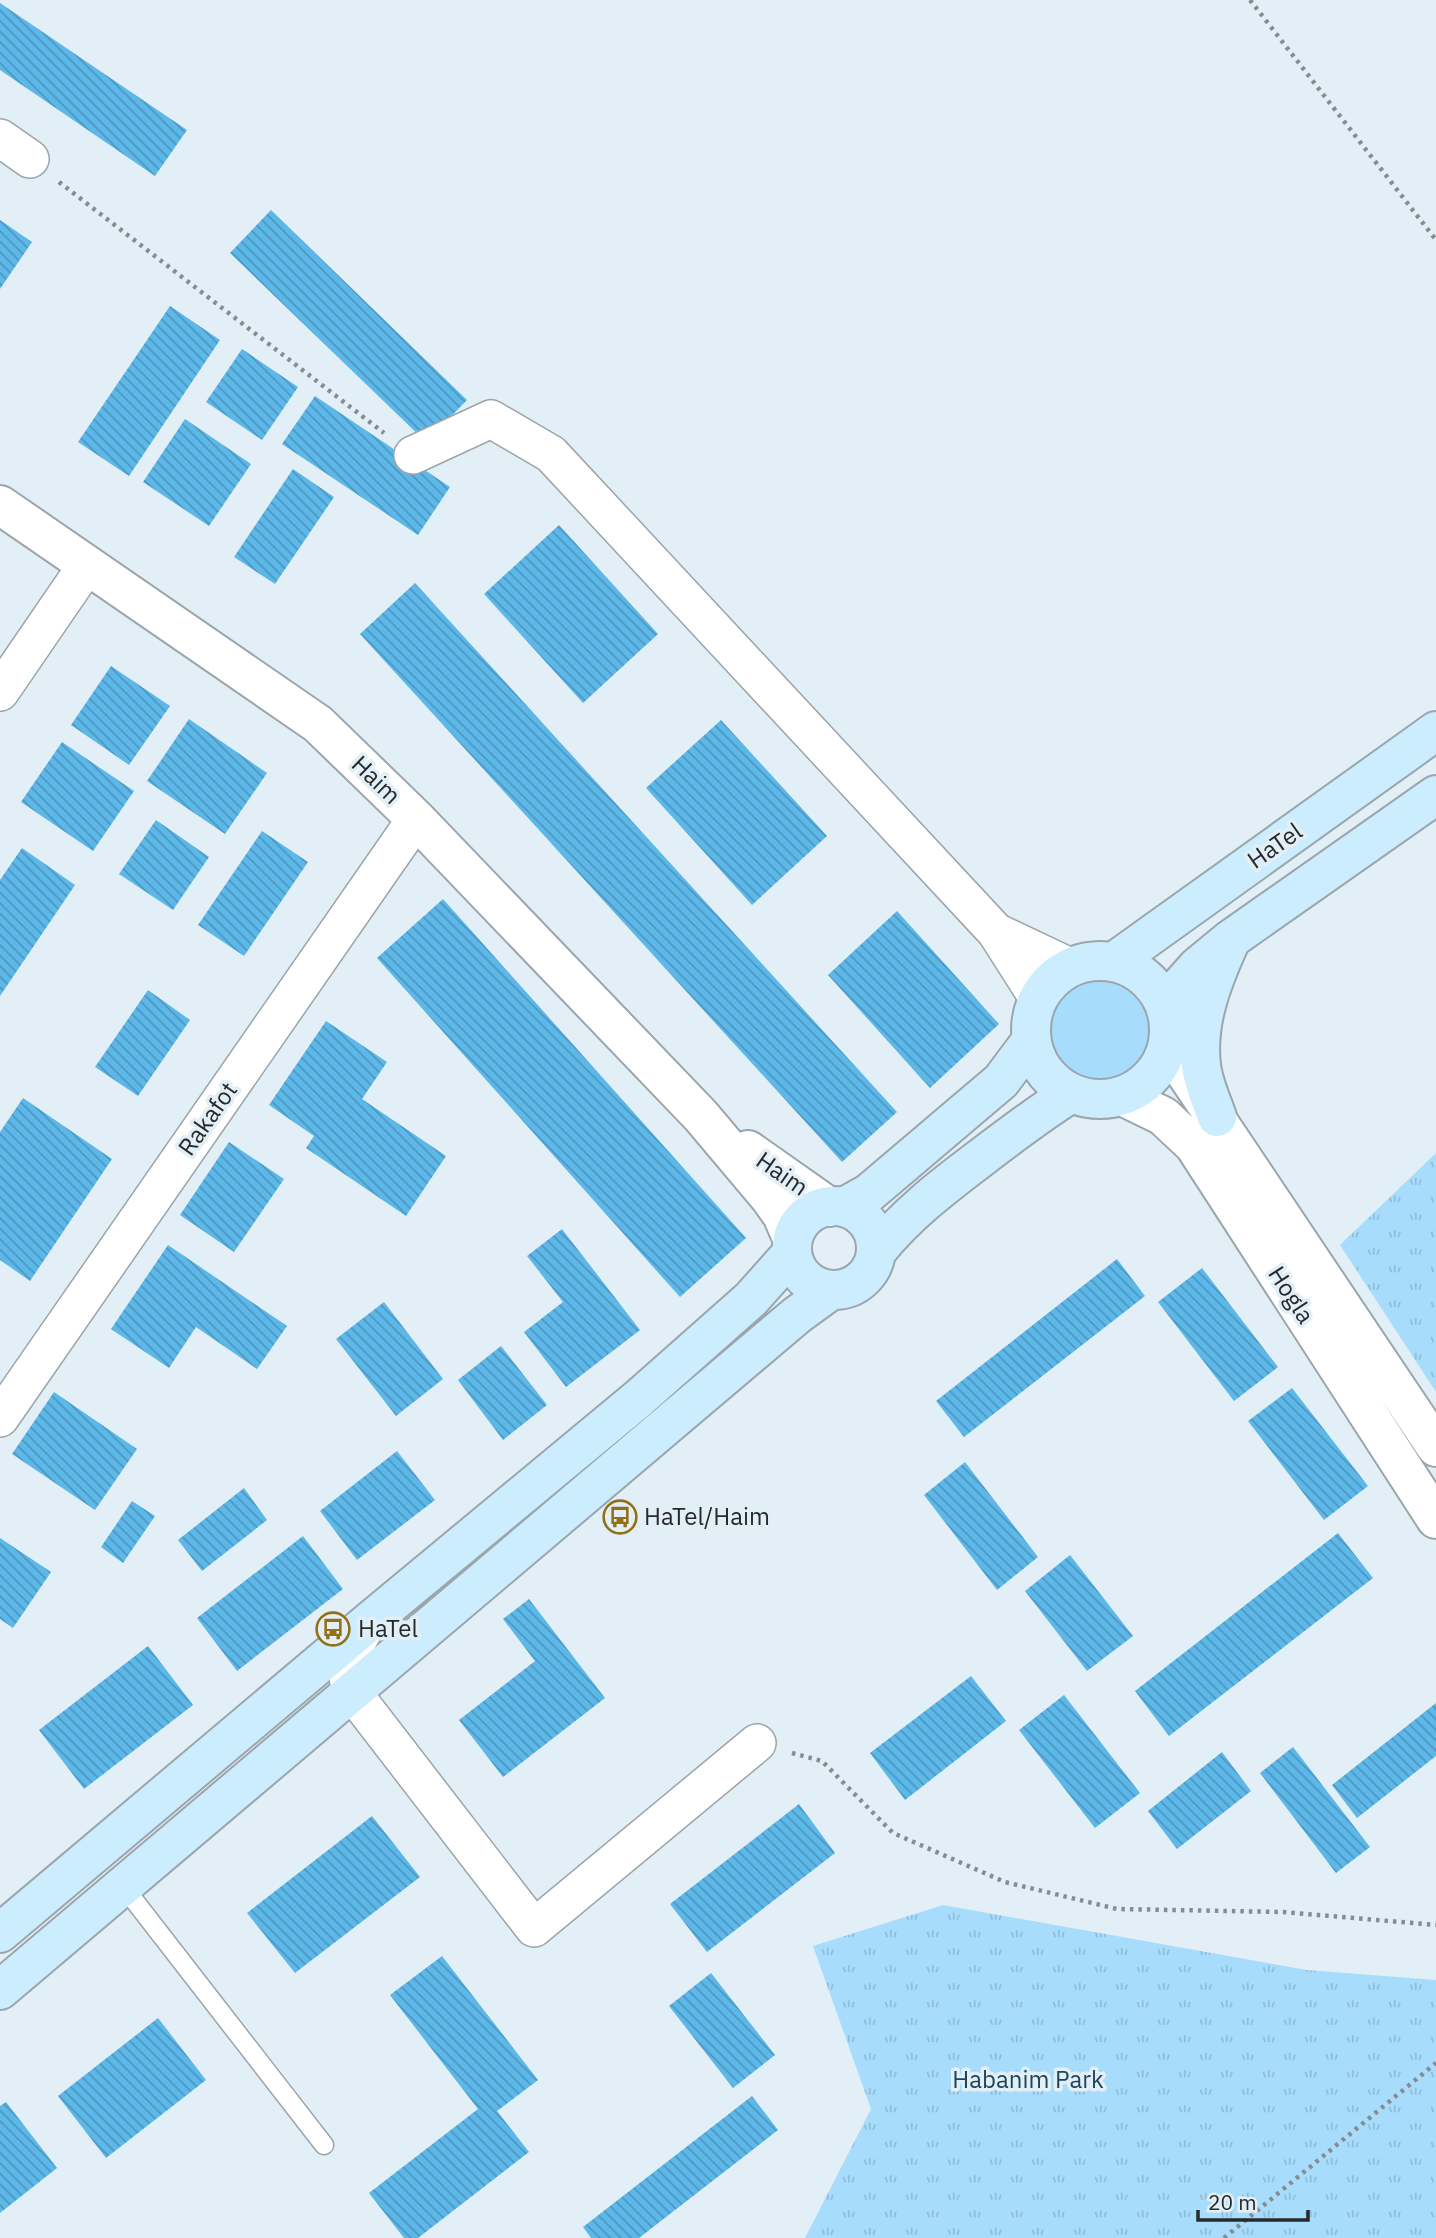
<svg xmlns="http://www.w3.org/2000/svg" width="1436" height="2238" font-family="'IBM Plex Sans',sans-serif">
<defs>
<pattern id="park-tufts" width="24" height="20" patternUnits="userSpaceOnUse" patternTransform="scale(1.75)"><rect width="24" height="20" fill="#a7dcfc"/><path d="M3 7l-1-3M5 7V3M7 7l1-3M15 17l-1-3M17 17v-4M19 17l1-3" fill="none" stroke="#90bdd8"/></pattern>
<pattern id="building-back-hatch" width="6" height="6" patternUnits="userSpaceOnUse" patternTransform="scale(1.75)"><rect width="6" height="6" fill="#5db8ea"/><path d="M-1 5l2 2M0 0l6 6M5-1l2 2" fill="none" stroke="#4d96be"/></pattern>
</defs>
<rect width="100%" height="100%" fill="#e3eff6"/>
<path fill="#a7dcfc" d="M1051 1031a49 49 0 1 1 98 0a49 49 0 1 1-98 0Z"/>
<path fill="url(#park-tufts)" d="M1436,1153V1392L1340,1245Z
M943,1905L1307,1970L1436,1980V2238H805L871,2109L813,1946Z"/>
<path fill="url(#building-back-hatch)" d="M0,3L187,130L155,176L0,70Z
M271,210L467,400L426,442L230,253Z
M0,220L32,242L0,289Z
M170,306L220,340L129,476L78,442Z
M242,349L298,387L262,440L206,402Z
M315,396L450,487L418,535L282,444Z
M185,419L251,464L209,526L143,482Z
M293,469L334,497L275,584L234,557Z
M559,525L658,634L583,703L484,594Z
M415,583L897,1112L842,1162L360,634Z
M111,666L170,706L129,765L71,725Z
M189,719L267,773L225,834L147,781Z
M721,720L827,836L752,905L646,788Z
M62,742L134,791L93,851L21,802Z
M156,820L209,857L173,910L119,874Z
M262,831L308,862L244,956L198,925Z
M22,848L75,885L0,996V880Z
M443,899L746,1238L680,1297L377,958Z
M897,911L999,1024L930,1088L828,975Z
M148,990L190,1020L138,1096L95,1067Z
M326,1021L387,1062L362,1099L446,1156L406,1216L306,1148L314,1136L269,1105Z
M23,1098L112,1159L30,1281L0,1260V1132Z
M229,1142L284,1179L234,1252L180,1215Z
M562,1229L640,1330L566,1387L524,1332L563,1302L527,1256Z
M168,1245L287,1326L257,1369L196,1327L169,1368L111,1329Z
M1117,1259L1145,1296L964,1437L936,1401Z
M1202,1268L1278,1367L1234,1401L1158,1302Z
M384,1302L443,1379L396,1416L336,1339Z
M501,1346L547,1405L503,1440L458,1380Z
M1292,1388L1368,1486L1324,1520L1248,1421Z
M54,1392L137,1449L95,1510L12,1454Z
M397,1451L435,1500L357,1560L320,1511Z
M965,1462L1038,1557L997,1590L924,1495Z
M244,1488L267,1520L202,1571L178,1540Z
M132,1501L155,1516L123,1563L101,1547Z
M1338,1533L1373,1578L1169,1736L1135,1691Z
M303,1536L343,1589L237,1671L197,1618Z
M0,1538L51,1572L13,1628L0,1619Z
M1070,1555L1133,1636L1087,1671L1025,1591Z
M529,1599L605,1698L503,1777L459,1720L535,1661L503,1619Z
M148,1646L193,1705L84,1789L39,1730Z
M971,1676L1006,1721L905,1800L870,1753Z
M1064,1695L1140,1793L1095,1828L1019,1730Z
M1436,1703V1756L1357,1818L1332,1785Z
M1293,1747L1370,1847L1336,1873L1260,1773Z
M1222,1752L1251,1791L1177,1849L1148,1811Z
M799,1804L835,1853L707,1952L670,1904Z
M372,1816L420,1877L295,1973L247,1913Z
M442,1956L538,2080L497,2111L529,2152L418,2238H404L369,2193L478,2109L390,1995Z
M711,1973L775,2055L733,2088L669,2006Z
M158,2018L206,2080L106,2158L58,2096Z
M752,2096L778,2130L639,2238H591L583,2227Z
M6,2102L57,2168L0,2213V2106Z"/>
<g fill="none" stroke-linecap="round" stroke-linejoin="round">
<defs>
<path id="service" d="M123,1886L324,2145"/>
<path id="minor" d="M0,138L30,159
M413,455L491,419L551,454L996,932L1038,998
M0,692L87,565
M996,932L1070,967
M0,1418L416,819
M369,1622C354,1645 341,1665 352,1692L534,1928L757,1743"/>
<path id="tertiary" d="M0,505L318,724L416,819L701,1116L770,1198L782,1215L792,1238
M1168,1047L1436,1447
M1122,1096L1163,1116L1194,1145L1436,1519
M748,1150L829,1207"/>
<path id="secondary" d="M1031 1030a69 69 0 1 1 138 0a69 69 0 1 1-138 0Z
M1115,961L1436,731
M1165,1003L1197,967L1231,939L1436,795
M1217,1117C1211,1100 1203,1083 1201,1065C1196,1022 1212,982 1229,944
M792 1248a42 42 0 1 1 84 0a42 42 0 1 1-84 0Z
M844,1207L869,1193L1001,1081L1031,1041
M877,1251C906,1215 941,1188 978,1160C1008,1137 1038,1114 1070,1094
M0,1933L370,1621L638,1399L751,1299L792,1253
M0,1990L797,1315L830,1291"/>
</defs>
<use href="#service" stroke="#9aa5ac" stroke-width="21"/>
<use href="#minor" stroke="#9aa5ac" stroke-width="40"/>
<use href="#tertiary" stroke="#9aa5ac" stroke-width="42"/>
<use href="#secondary" stroke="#9aa5ac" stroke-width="42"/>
<path stroke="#858d92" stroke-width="4.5" stroke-dasharray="3.5 5" stroke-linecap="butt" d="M1250,0L1436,240
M59,182L384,433
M792,1753L822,1761L893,1833L1005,1882L1117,1909L1283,1912L1436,1925
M1224,2238L1436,2063"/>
<use href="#service" stroke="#fff" stroke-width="18"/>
<use href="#minor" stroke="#fff" stroke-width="37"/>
<use href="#tertiary" stroke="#fff" stroke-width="38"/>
<use href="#secondary" stroke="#ccedfe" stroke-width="38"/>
</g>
<defs>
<symbol id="bus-ring" viewBox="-11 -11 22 22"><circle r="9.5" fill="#e3eff6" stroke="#937018" stroke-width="1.5"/><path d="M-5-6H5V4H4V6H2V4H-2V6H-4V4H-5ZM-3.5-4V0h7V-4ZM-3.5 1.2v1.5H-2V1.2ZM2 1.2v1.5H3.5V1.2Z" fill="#937018"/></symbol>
</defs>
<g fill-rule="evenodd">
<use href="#bus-ring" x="601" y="1498" width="38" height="38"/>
<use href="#bus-ring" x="314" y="1610" width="38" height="38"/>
</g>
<g text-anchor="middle" stroke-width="7" stroke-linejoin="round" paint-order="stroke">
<g font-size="24" fill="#262a2d" stroke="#e3eff6">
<text transform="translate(376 780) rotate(44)" y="8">Haim</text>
<text transform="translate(1275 846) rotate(-35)" y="8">HaTel</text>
<text transform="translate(208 1119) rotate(-55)" y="8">Rakafot</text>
<text transform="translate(782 1174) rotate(35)" y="8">Haim</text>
<text transform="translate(1291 1295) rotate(57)" y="8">Hogla</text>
</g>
<g font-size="24" fill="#262a2d" stroke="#e3eff6" text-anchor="start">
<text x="644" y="1525">HaTel/Haim</text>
<text x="358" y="1637">HaTel</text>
</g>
<g font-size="24" fill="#1e465a" stroke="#e3eff6">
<text x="1028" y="2088">Habanim Park</text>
</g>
</g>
<path d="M1198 2210v10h110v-10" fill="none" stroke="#262a2d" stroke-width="3.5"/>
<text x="1208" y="2210" font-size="21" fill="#262a2d" stroke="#e3eff6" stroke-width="5" paint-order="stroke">20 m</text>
</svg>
